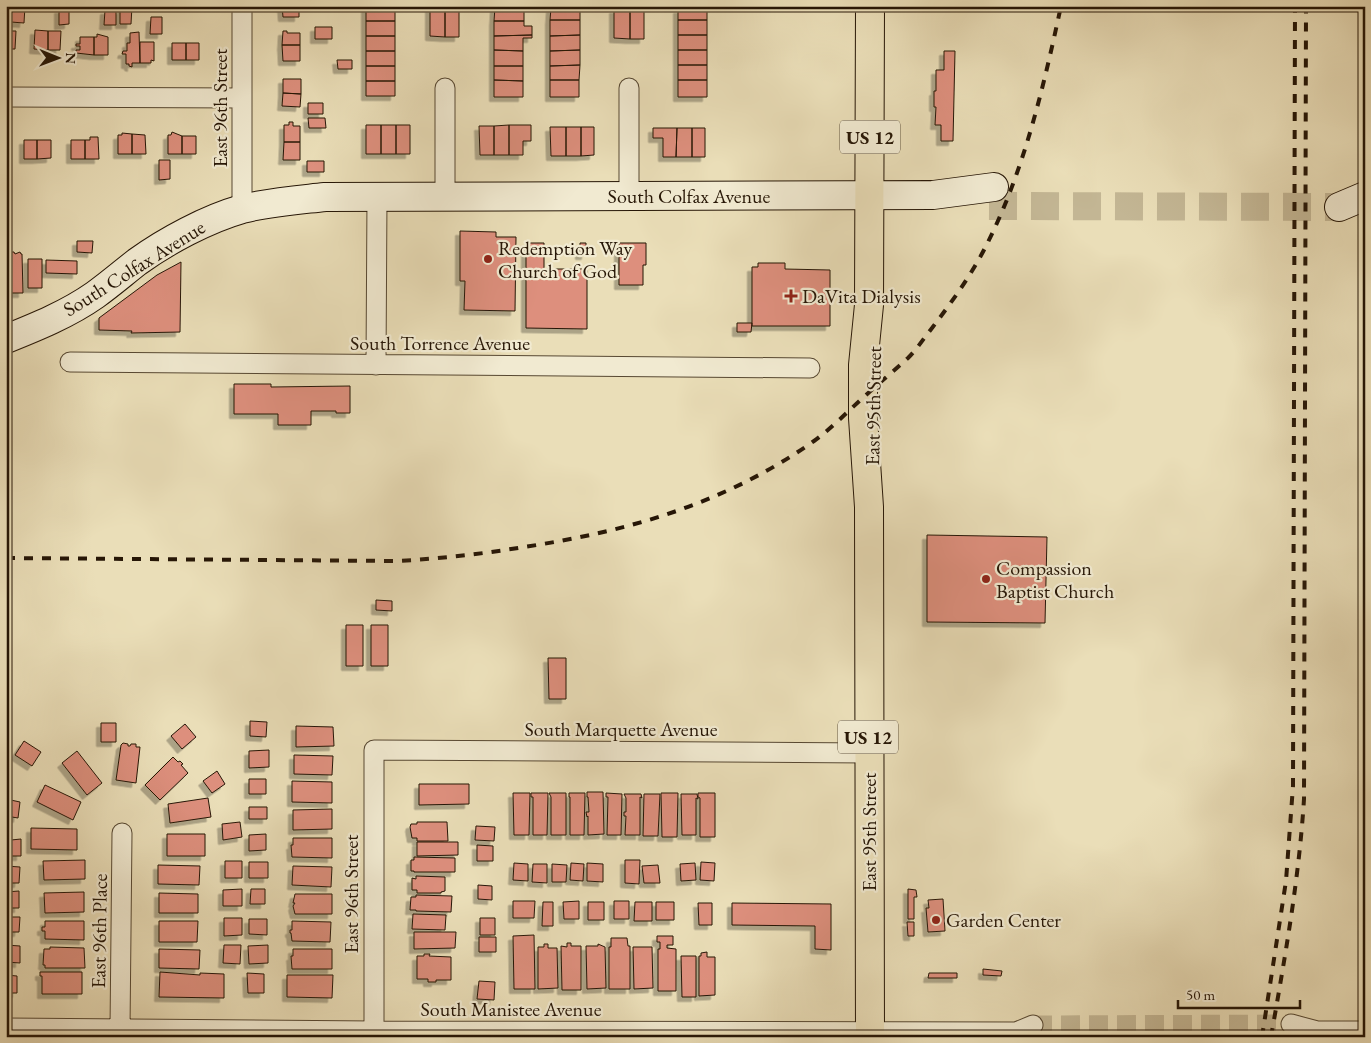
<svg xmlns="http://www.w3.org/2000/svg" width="1371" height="1043" font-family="'EB Garamond',serif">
<defs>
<filter id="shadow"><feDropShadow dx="-4.5" dy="4.5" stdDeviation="0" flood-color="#0004"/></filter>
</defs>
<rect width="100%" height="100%" fill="#eadeb8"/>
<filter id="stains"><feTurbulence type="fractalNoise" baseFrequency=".004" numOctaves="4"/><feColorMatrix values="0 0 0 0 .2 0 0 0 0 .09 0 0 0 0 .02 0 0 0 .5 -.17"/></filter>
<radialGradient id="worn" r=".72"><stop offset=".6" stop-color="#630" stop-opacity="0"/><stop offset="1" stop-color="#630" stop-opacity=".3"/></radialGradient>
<path fill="#dd8f7d" stroke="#261606" filter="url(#shadow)" d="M11,6H25L24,23L11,22Z
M122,6H132L131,24H120V10H122Z
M282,6H299V17H283Z
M366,6H395V21H366Z
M430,7H445V37L430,36Z
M445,7L459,8V37H445Z
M495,7H524V21H494Z
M551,8H580V20H550Z
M59,9H69V24L59,25Z
M614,9H630V39L614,38Z
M630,9H644V39H630Z
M678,9H707V20H678Z
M105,10H116V25H104Z
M151,17H162V34H150Z
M550,20H580V35L550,36Z
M678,20H707V35H678Z
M366,21H395V36H366Z
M494,21H524V26H532V35L494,36Z
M315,27H332V39H315Z
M35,30L48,31V50L34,49Z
M6,31H16L15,49H6Z
M48,31H61L60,50H48Z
M283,31H287V33H300V45H282Z
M139,32L140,63H132V67L129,66V64H126V54H122L123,51H127V43H130V33Z
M97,34L108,37V55H94V37H97Z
M532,35V38H523V51L494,50V36Z
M580,35V50L550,51V36Z
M678,35H707V50H678Z
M366,36H395V51H366Z
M80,37H94V55L76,53V50H80V46H76V44H80Z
M140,42H154V61L151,60V63H140Z
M172,43H186V60H172Z
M186,43H199V60H186Z
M282,45H300V61H283Z
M494,50L523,51V66H494Z
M580,50V65L550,66V51Z
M678,50H707V65H678Z
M366,51H395V66H366Z
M944,51H955L953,141H941V125H935L936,107H934V91H936V70H944Z
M337,60H352V69H338Z
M580,65L579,80H550V66Z
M678,65H707V80H678Z
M366,66H395V81H366Z
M494,66H523V81L494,80Z
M283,79H301V94L283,93Z
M494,80L523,81V97H494Z
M550,80H579V97H550Z
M678,80H707V97H678Z
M366,81H395V96H366Z
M283,93L301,94L300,107L282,106Z
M308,103H323V114H308Z
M308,118H325L326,128H309Z
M289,122H293V126H300V142H284V125H289Z
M366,125H381V154H366Z
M381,125H396V154H381Z
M396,125H410V154H396Z
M509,125H531V141H523V155H509Z
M509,125V155H494V126Z
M479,126H494V155H480Z
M550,127H566V156H551Z
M566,127H581V156H566Z
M581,127H594V155L581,156Z
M653,128H677L676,157H663V138H653Z
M677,128H692V157H676Z
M692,128H705V157H692Z
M172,132L182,136V154H168V135H171Z
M122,133L132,134V154H118V135H122Z
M132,134L145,135L146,154H132Z
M182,136H196V154H182Z
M90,137H98L99,159H85V140H90Z
M24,140H37V159H24Z
M37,140H51V158L37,159Z
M71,140H85V159H71Z
M284,142H300V160H283Z
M159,160H170V179L159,180Z
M307,161H324V172H307Z
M6,166H10V184H6Z
M460,231L496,232V237H516L515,311L464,310L465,281H460Z
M77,241H93L92,253L77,252Z
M526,243H544V269H587V329L526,328Z
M580,243H586V255H580Z
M619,243H646V265H643V285H619Z
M12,252H14L15,254L20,252L21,254H22L23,293H9V253Z
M28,259H42V288H28Z
M46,260L77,261V274L46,273Z
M181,262L180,332L131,333L132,331L99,330V318L157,275Z
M758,263H785V269L830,270V326H752V267H758Z
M737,323H752L751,332H737Z
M234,384H271V387L350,386V413H336V411H311V425H278V414H234Z
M927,535L1047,537L1045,623L927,622Z
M376,600L392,601V611L376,610Z
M346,625H363V666H346Z
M371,625H388V666H371Z
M548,658H566V699H549Z
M250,721L267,722L266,737L250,736Z
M101,723H116V742H101Z
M185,724L196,737L182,749L171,736Z
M296,726L333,727L334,746L296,747Z
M24,741L41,752L32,766L15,755Z
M123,743L128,744V746H130L131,744H136V747H140L136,783L116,780L121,745Z
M269,750V767L249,768V751Z
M77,751L102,783L87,795L62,763Z
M294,755L333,756L332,775L294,774Z
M173,757L178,762L180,761L183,764L181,765L188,773L160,800L145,785Z
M217,771L225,784L212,793L203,781Z
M249,779H266V794H249Z
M292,781L332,782V803L292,802Z
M419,784H469V804L419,805Z
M45,785L81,802L73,820L37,802Z
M587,792H603L604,834L588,835V816L587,817L586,812H589L588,797H587Z
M513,793H530L529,835H514Z
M531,793H548L547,835H533V797H531Z
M549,793H566V835H551V797Z
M569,793H585L584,835H570V797H569Z
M606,793L622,794L621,835H607L608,797H606Z
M661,793H678L677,837H662Z
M698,793H715V837H700V798L698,797Z
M624,794H641L642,798L640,797V835H625L626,816H624V812H626V798Z
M644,794H660L658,836H643Z
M681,794H697L698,799L696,798V835H682Z
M208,798L211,817L170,823L168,804Z
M6,799L20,802L18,818L6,816Z
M249,807H267V819H249Z
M332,809V829L293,830V810Z
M240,822L242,837L223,840L222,824Z
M417,822H447L448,841H417V838H412L410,827L411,824H417Z
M476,826L495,827L494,841L475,840Z
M31,828L77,829V850L31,849Z
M167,834H205V856H167Z
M266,834V850L249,851V835Z
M6,835H10L11,840L21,839V856H6Z
M293,838H332V858L292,857L291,845H293Z
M417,842H458V855L417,856Z
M477,845L493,846V861H477Z
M414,857L455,858V872H414V871H411V860H414Z
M85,860V879L44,880L43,861Z
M625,860H640L639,884L625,883Z
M225,861H242V878H225Z
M249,862H268V878H249Z
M701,862L715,863L714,881L700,880Z
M514,863L528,864V881L513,880Z
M571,863L584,864L583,881L570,880Z
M587,863L603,864V882L587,881Z
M695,863L696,880L681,881L680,864Z
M533,864H547V883L532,882Z
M552,864L567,865L566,882H552Z
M158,865L200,866L199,885L158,884Z
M658,865L660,883H644L642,866Z
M6,866L20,867L19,883H6Z
M293,866L332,867L331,887L292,885Z
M416,876L445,877V891L441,892V893H417V890H412V878L416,879Z
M478,885L492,886V900L478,899Z
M242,889V906H223V890Z
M251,889H265V904H250Z
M908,889L916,890L917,897H914V919H908Z
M19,891V908H6V892Z
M84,892V912L45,913L44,893Z
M159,893L198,894V913H159Z
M295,894H332V914H295L293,906L295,903H293Z
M416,895L452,896L451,912L416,911V910H410L411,897H416Z
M943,899L945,931L928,932L926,908H929L928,900Z
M513,901H535L534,918H513Z
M579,901V919H564L563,902Z
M614,901H629V919H614Z
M543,902H553V926H542Z
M588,902H604V920H588Z
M635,902H652V921H634Z
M656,902H674V920H656Z
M698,903H712V925H699Z
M732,903L831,904V950L815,949V926L732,925Z
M413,914L446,915L445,930L412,929Z
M6,917H20L19,932H6Z
M224,918H242V935L224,936Z
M480,918H495V935H480Z
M249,919H267V935L249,934Z
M45,921H84V940L45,939V931H42V927H45Z
M159,921H198L197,942H159Z
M292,921L331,922L330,942L292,941L291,933H290V930H292Z
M907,922H914V936H908Z
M414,932H456L455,948L414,949Z
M534,935L535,989H514L513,936Z
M657,936H673V945H667V948L676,949V991H658V949H660V942H657Z
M479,937H496V952H479Z
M611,938H627L628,946H630V989H609V947H611Z
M567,943H571V946H581V990H562L561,946L567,947Z
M544,944H548V948H557L558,988L538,989V947H544Z
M598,944L605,947L606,988L587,989L586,946H598Z
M6,945L20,946V963L6,962Z
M224,945H241L240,964L223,963Z
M268,945V963L249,964L248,946Z
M50,947L84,948L85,968H45V965H43L44,949H50Z
M633,947H652L653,988L634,989Z
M159,949L200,950L199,969L159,968Z
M293,949H332V969H292L291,956H293Z
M707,952V957H715V995L699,996V956H701V953Z
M424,954H430L429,956L451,957V980H436V982H428V979H417V956H424Z
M681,956H696V997H682Z
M983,969L1002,971L1001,976L983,975Z
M40,972H82V994H42V976H40Z
M160,972L200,975V973L224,974V998L159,997Z
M247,973L264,974V993H248Z
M929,973H957V978H928Z
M6,975L17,976V993H6Z
M287,975H333L332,998L287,997Z
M479,981L495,982L494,1000L477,999Z"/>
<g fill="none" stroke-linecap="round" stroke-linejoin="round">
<path stroke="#c3b694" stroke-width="19" stroke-dasharray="19 9" stroke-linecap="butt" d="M1033,1025L1291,1024"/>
<path stroke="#c3b694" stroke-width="28" stroke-dasharray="28 14" stroke-linecap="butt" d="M989,206L1339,207"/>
<defs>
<path id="street" d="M242,6V209
M629,88V196
M6,97L242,98
M445,197V88
M70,362L810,368
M376,365L377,197
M1291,1024L1317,1031H1365
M6,1028L374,1031L1016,1032L1033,1025
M120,1029L122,833
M374,1037V750L868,753"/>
<path id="secondary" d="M1339,207L1365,196
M6,339C36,327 68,314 95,295C109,285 123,273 137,262C166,241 207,219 242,209C269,202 298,200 325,197L933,195L994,187"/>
<path id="primary" d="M870,1037L869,507L863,418V365L869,305L870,6"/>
</defs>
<use href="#street" stroke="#574832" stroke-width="21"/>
<use href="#secondary" stroke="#261606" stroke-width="30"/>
<use href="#primary" stroke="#261606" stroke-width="30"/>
<use href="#street" stroke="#f1ead1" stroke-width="19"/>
<use href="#secondary" stroke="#f1ead1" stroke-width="28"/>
<use href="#primary" stroke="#eadeb8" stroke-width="28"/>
<path stroke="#261606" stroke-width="4" stroke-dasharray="9 9" stroke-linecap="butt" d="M6,558L395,561C439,559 481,554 524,547C630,531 726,503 814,441C832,428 848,411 865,396C879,383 894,371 908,358C917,349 924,338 932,328C951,303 970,277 985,248C1024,172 1043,89 1061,6
M1262,1037L1286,881L1293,786L1295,6
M1271,1037C1285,957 1299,879 1304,799L1306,6"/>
</g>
<g fill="#8f2418" stroke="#f1ead1" stroke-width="2">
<circle cx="488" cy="259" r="5"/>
<path d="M788.5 288.5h5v5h5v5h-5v5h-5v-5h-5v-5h5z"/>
<circle cx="986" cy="579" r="5"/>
<circle cx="936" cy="920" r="5"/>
</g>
<g text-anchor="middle" stroke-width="4.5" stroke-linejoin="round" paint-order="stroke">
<g fill="#f1ead1" stroke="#635643" stroke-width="1">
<rect x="840" y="120.5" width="60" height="33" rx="4"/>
<rect x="838" y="720.5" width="60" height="33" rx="4"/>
</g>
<g font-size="19" font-weight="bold" fill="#261606">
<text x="870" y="144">US 12</text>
<text x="868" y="744">US 12</text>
</g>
<g font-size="20" fill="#261606" stroke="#f1ead1">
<text transform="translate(220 108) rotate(-90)" y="7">East 96th Street</text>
<text x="689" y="203">South Colfax Avenue</text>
<text transform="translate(134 268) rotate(-32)" y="7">South Colfax Avenue</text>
<text x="440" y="350">South Torrence Avenue</text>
<text transform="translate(873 406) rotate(-89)" y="7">East 95th Street</text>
<text x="621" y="736">South Marquette Avenue</text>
<text transform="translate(869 832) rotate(-90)" y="7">East 95th Street</text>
<text transform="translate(351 894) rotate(-90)" y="7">East 96th Street</text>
<text transform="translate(99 931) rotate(-89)" y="7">East 96th Place</text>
<text x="511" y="1016">South Manistee Avenue</text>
</g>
<g font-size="20" fill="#261606" stroke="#f1ead1" text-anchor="start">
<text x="498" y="255">Redemption Way<tspan x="498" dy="23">Church of God</tspan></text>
<text x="802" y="303">DaVita Dialysis</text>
<text x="996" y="575">Compassion<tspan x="996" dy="23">Baptist Church</tspan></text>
<text x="946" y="927">Garden Center</text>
</g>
</g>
<rect width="1371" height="1043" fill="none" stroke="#eadeb8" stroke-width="25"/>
<rect x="8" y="8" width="1356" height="1028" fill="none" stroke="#261606" stroke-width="2.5"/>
<rect x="12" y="12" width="1346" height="1018" fill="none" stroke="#261606"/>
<g transform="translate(58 58) rotate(91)" stroke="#f1ead1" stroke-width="4" paint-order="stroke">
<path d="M0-4L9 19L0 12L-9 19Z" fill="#261606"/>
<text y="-8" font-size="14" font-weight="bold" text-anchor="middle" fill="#261606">N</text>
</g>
<path d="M1178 1000v8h122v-8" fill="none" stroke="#261606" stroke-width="2.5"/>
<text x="1186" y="1000" font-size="15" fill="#261606" stroke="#f1ead1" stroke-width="4" paint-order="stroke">50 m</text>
<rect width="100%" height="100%" filter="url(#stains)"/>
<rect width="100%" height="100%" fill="url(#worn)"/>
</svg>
